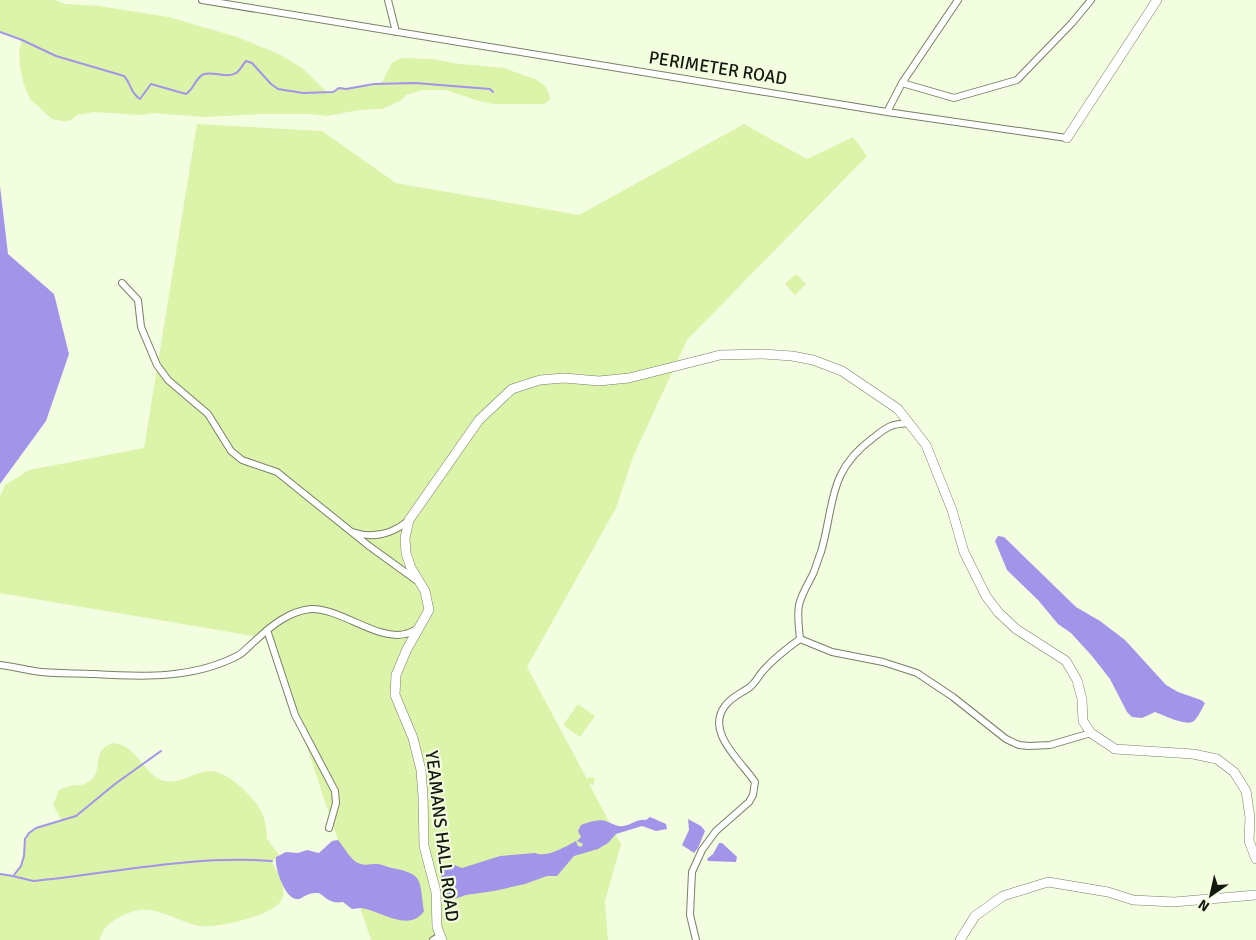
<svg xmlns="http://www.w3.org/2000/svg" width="1256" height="940" font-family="Signika,sans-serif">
<rect width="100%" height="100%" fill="#f3fde0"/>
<path fill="#dcf4aa" d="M0,0H54L65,4L99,6L169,17L237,37L279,54L302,68L327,92H333L339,88L346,89L381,84L392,63L401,58L432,59L460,64L504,68L537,80L545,86L549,94L550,100L544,104H493L478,101L446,90H422L406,95L400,101L382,109L359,110L327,116L311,114H259L206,117L152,113L141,115L94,112L77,115L69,121H62L52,119L30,99L24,85L20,67L19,52L22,40L0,32Z
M197,124L322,131L396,183L579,215L744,124L807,159L853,137L867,156L687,340L633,457L616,508L527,667L587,779L588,777L595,778L593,785L589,784L621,844L605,901L608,940H371L271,639L0,593V496L5,485L29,470L144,448Z
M796,274L806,284L795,295L785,284Z
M578,704L595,716L580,737L563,725Z
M113,743C118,744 124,745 127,748C140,757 147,774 161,780C178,786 193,772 210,771C227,771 252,795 260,809C265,817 267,831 267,839L279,855L272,862C277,872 286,884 283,897C279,915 215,929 199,926C179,922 161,908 140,910C129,911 114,919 106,927C103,930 101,936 99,940H0V874L14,875C16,872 20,869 21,866C28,853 21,837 35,829C42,825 53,824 62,821L53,805L59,790C63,788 67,786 71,786C78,785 83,786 90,781C104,771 90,750 113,743Z"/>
<path fill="#a294e9" d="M0,186L8,254L54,294L69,354L46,421L0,484Z
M998,536L1004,537L1076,607L1100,621L1125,640L1166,685L1178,692L1201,700L1205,703C1202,709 1198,717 1194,721C1186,727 1164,715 1155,712L1142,718L1132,717L1127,712L1110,679L1092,656L1071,633L1058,624L1038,600L1007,570L995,541Z
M650,817L666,824L667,829L656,831L642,826L616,834L608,843L598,849L574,856L557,876H547L525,884L494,891L466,895L446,902C439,893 439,875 445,865L452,864L462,868L500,856L535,853C547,858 565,847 576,841L578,846L581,847L583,844L577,841L581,837L578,831L581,825C590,822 600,818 608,822C614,824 617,827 623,826C631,825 638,818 646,820Z
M688,819L701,826L705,831L698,848L694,853L682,845L689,830Z
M338,840C344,847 350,859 358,863C364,866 370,864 377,864C382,864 387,867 392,868C425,874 419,881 424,911C409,934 378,909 360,908C358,908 355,909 352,909L343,902C332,904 327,899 319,893C315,893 311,893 307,895C303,896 301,900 296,899C285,898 274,867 276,857L286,852L298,853L307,850L319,853L332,841Z
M719,843H722L735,855L737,857L736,862L708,861L707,859L713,854Z"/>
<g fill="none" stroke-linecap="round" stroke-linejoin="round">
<path stroke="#a294e9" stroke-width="2" d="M0,32L22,40L56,56L124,76C131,83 130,93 140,99L151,84L186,94C195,88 195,78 204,74C214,71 227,79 236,73C240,71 243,64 246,61L252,63L271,84L278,89L303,93L333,92L339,88L346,89L374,84L415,83L490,89L493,92
M0,874C12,875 22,879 34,881C113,873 192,855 272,861
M14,875L21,866L24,856L25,839L29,833L36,828L76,816L115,784L161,751"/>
<defs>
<path id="street" d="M202,0L887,112L1067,138
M388,0L396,32
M902,83L954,98L1017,80L1072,23L1091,0
M887,112L902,83L958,0
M122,283L138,300L141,327L157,365L168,380L208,414L231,451L242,460L277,472L369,546L416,580
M352,532C373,539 392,534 408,521
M267,630L295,715L335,791L336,803L329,828
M800,639L832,652L883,662L917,673L953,697L1006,739L1019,745L1029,746L1050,745L1091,733
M0,665C11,666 22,669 34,671C53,674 74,673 94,674C143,677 194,679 239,655C245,651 250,645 256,640C271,626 289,611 311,609C340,608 378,641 405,634C410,633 415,630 419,628
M433,940L440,936
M696,940L690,915L692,872L702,850L716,831L749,802L753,795L755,782C741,761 705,732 725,706C731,697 742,693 750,687C755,683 758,677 762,672C773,659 786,649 800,639C799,628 797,616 799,605C802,593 808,584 813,574C816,567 818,559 821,552C835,504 827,472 873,438C888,426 891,424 910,423"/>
<path id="secondary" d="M1067,138L1157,0
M442,940L437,927L436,892L424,846L423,796L421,770L413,738L395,695L396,675L407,649L429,610L425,591L411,568L406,553L405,538L409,520L479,420L512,389L540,380L564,378L599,381L629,378L720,355L763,354L792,356L813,360L842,371L898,409L926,445L952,510L964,552L986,596L998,612L1016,629L1066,661L1077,680L1082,699L1083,721L1091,733L1115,749L1193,754L1217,759L1234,772L1246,791L1250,817L1249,841L1256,859
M960,940L975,916L1003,896L1048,882L1108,892L1133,900L1174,902L1256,895"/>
</defs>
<use href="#street" stroke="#778066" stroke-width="8"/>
<use href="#secondary" stroke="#778066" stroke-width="10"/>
<use href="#street" stroke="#fff" stroke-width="6"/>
<use href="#secondary" stroke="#fff" stroke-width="9"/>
</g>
<g text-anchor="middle" stroke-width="4.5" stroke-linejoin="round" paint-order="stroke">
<g font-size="18" fill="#14170d" stroke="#f3fde0">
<text transform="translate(718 68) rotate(9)" y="6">PERIMETER ROAD</text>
<text transform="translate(442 836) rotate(83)" y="6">YEAMANS HALL ROAD</text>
</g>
</g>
<g transform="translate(1211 895) rotate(214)" stroke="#f3fde0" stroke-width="4" paint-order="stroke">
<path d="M0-4L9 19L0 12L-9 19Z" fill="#14170d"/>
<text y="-8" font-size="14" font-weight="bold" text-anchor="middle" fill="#14170d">N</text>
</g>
</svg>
